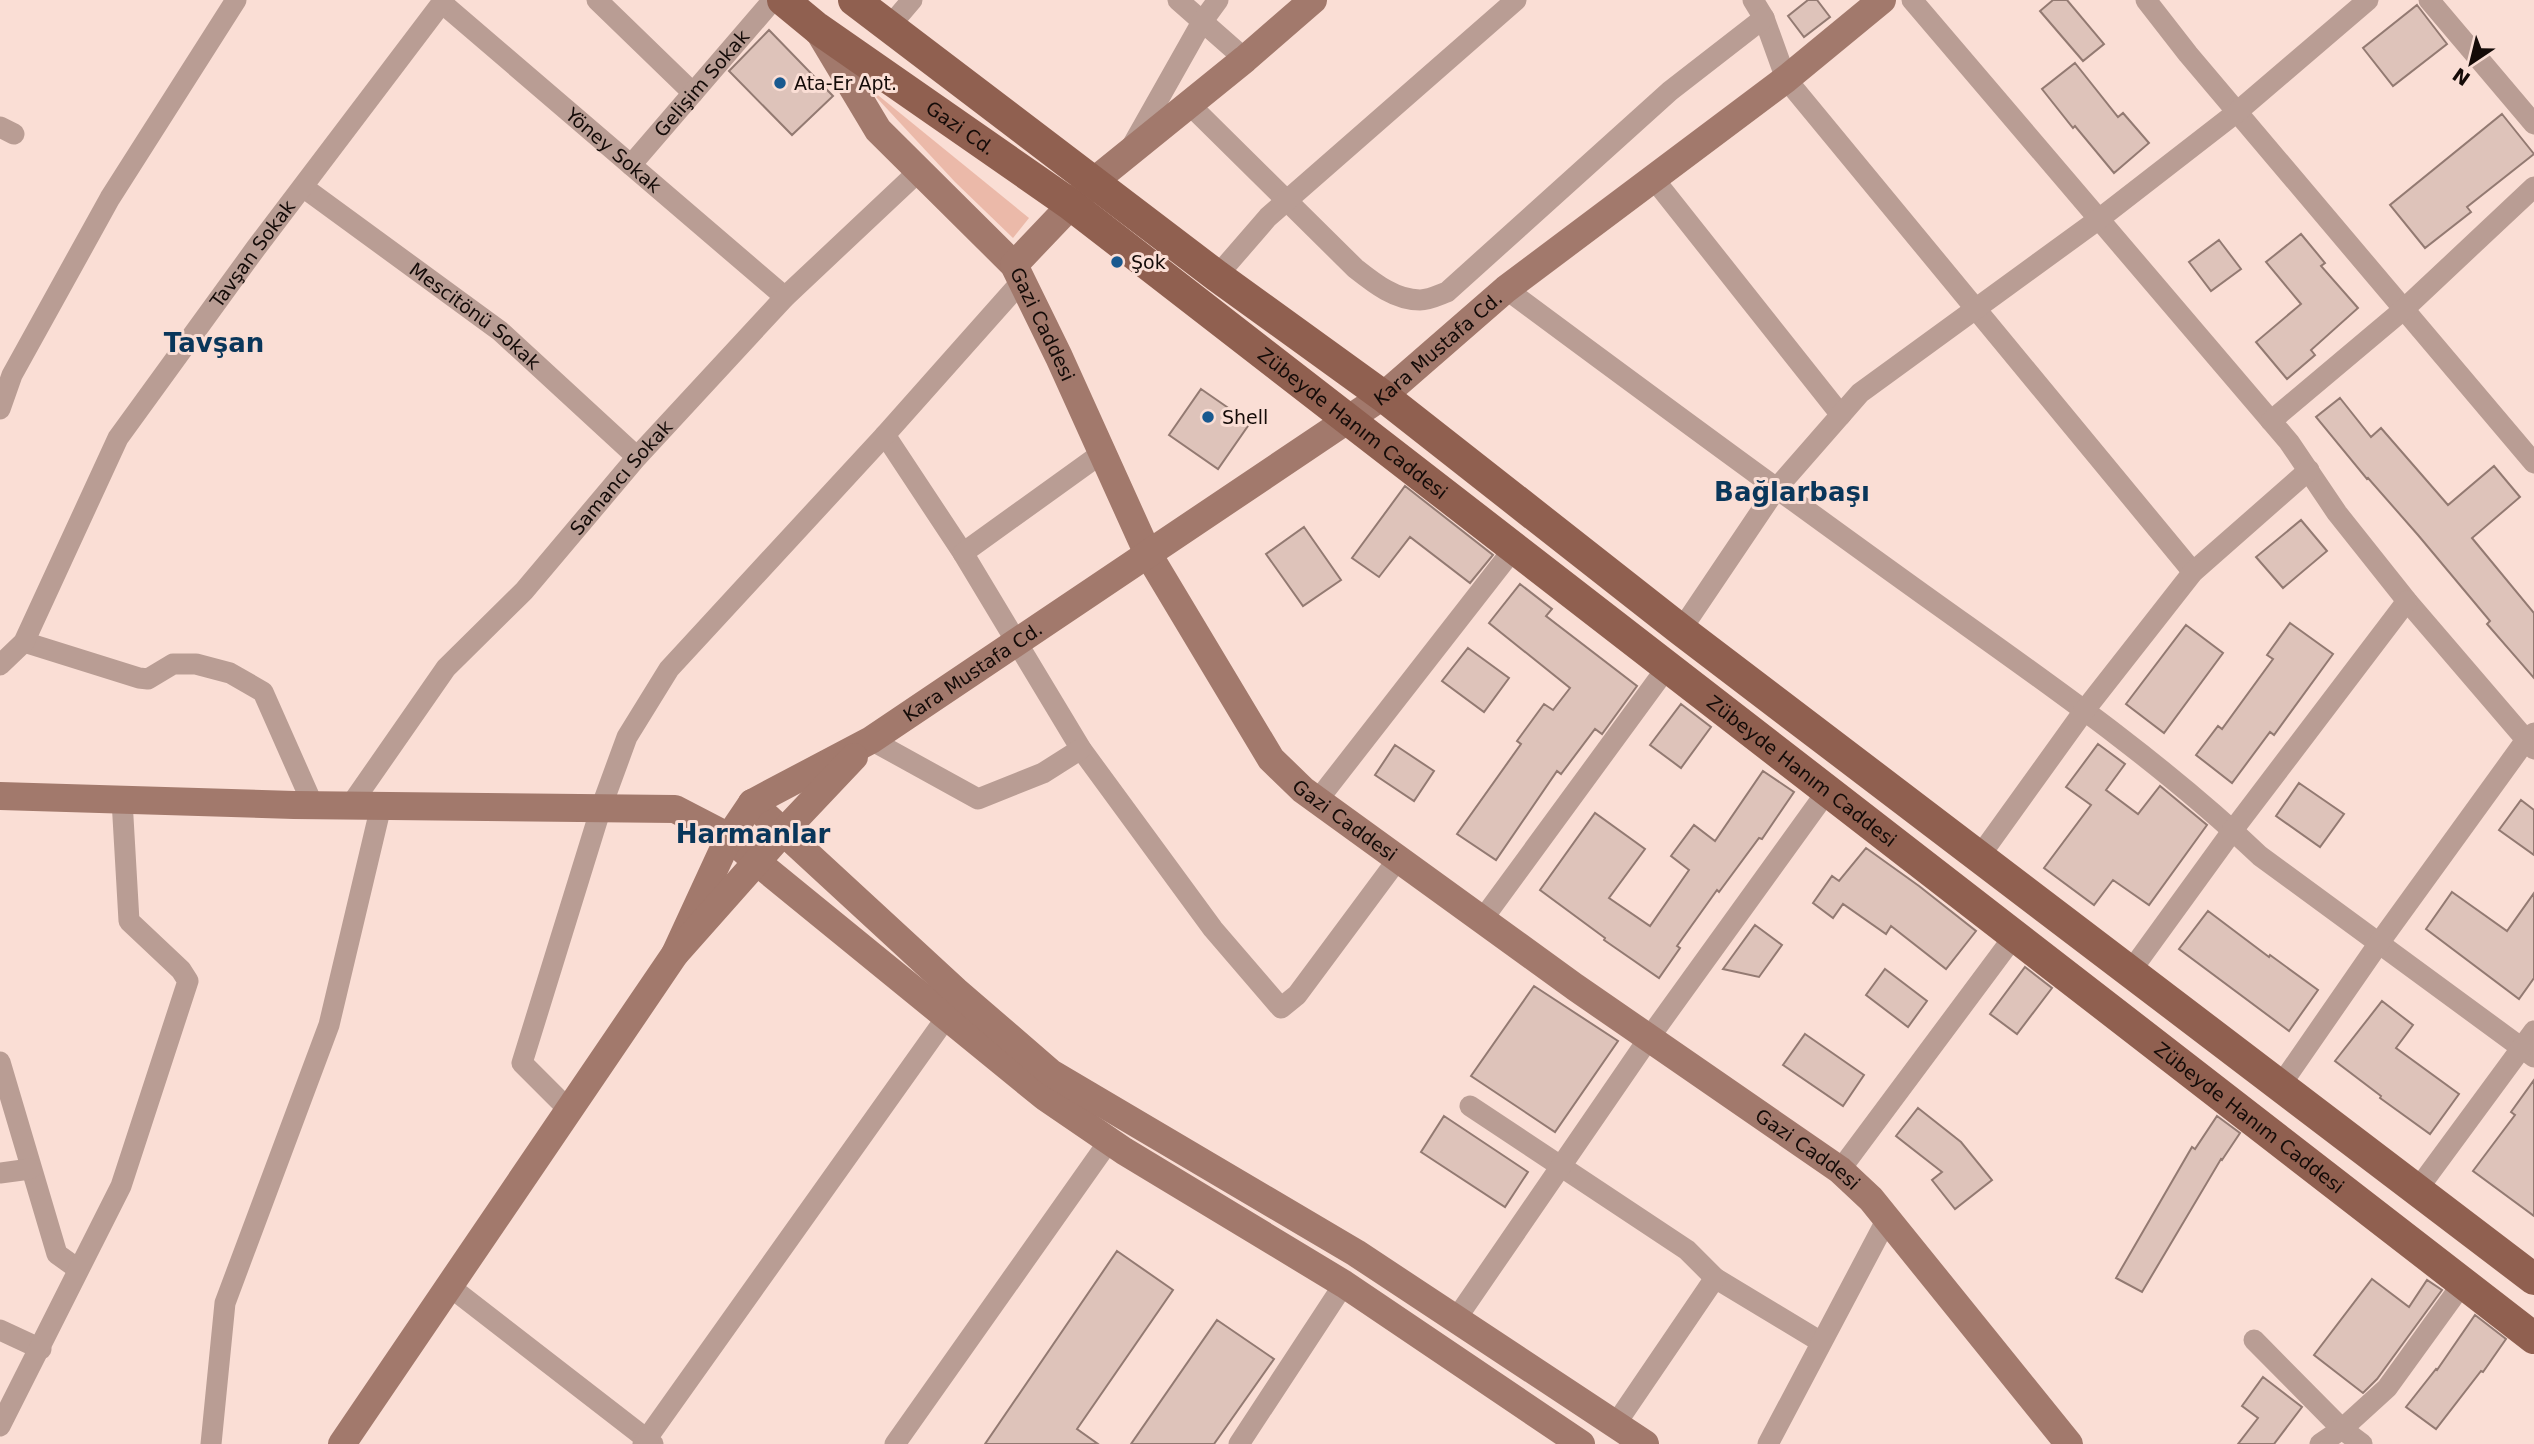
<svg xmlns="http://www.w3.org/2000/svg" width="2534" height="1444" font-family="'DejaVu Sans',sans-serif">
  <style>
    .green { fill: #ebb9a9 }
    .building { fill: #dec3ba; stroke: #937a72; stroke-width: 2 }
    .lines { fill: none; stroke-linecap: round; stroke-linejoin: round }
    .street { stroke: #b99d94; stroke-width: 21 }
    .secondary { stroke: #a2796c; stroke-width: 28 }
    .primary { stroke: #906050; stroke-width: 32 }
    .poi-dot { fill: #19598f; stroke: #faded5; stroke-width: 2.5 }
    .labels { text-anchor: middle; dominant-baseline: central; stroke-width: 6; stroke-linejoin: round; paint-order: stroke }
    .street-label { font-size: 19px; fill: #140b08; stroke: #faded5 }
    .poi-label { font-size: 19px; fill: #140b08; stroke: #faded5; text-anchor: start }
    .district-label { font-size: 26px; font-weight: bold; fill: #09365a; stroke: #faded5 }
  </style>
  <rect width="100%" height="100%" fill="#faded5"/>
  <path class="green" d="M863 83 1029 218 1013 238 955 182Z"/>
  <path class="building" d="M1808 0H1817L1830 17 1804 37 1788 16Z
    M2053 0H2067L2104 44 2083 61 2040 11Z
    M2417 5 2447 44 2393 86 2363 48Z
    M769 30 833 96 792 135 729 71Z
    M2075 63 2118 117 2123 113 2149 143 2114 173 2075 126 2073 128 2042 89Z
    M2502 114 2534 154 2467 207 2471 212 2425 248 2390 205Z
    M2301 234 2325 263 2321 266 2358 308 2311 350 2315 355 2287 379 2256 342 2301 304 2266 262Z
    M2219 240 2241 269 2211 291 2189 262Z
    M1201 389 1250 423 1218 469 1169 435Z
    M2340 398 2371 437 2381 428 2448 505 2494 466 2520 497 2472 538 2534 613V678L2487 624 2490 621 2418 535 2368 478 2367 479 2316 417Z
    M1405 486 1493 555 1470 583 1410 537 1379 577 1352 558Z
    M2301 520 2327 551 2283 588 2256 557Z
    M1304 527 1341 580 1303 606 1266 554Z
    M1520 584 1552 609 1546 616 1637 686 1602 734 1595 729 1561 774 1557 771 1496 860 1457 834 1521 744 1517 741 1544 704 1553 710 1570 688 1489 623Z
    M2290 623 2333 654 2274 735 2270 732 2232 783 2196 755 2218 726 2222 729 2273 659 2267 655Z
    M2186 625 2223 653 2164 733 2126 704Z
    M1468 648 1509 678 1484 712 1442 681Z
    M1681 704 1711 727 1681 768 1650 745Z
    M2098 744 2125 764 2106 790 2138 814 2160 786 2207 825 2149 905 2113 880 2094 905 2044 868 2091 805 2066 787Z
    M1395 745 1434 771 1414 801 1375 775Z
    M1763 771 1794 792 1762 839 1759 838 1719 892 1717 890 1677 946 1680 948 1659 978 1604 940 1605 938 1540 890 1595 813 1645 849 1609 898 1650 926 1689 870 1671 856 1694 825 1715 841Z
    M2299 783 2344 814 2320 847 2276 816Z
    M2521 800 2534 810V855L2499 830Z
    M1866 848 1919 886 1976 931 1946 969 1891 926 1886 934 1843 904 1833 918 1813 903 1832 876 1839 881Z
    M2452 892 2507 931 2534 893V978L2519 999 2426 929Z
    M2208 911 2269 957 2270 955 2318 990 2289 1031 2179 949Z
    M1755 925 1782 945 1759 977 1723 969Z
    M2025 967 2052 988 2017 1034 1990 1014Z
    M1885 969 1927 1001 1908 1027 1866 995Z
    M1534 986 1618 1041 1555 1132 1471 1076Z
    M2382 1001 2413 1025 2396 1048 2459 1094 2430 1134 2380 1098 2381 1096 2335 1061Z
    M1805 1034 1864 1075 1843 1106 1783 1065Z
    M2534 1080V1216L2473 1171 2515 1115 2511 1112Z
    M1918 1108 1961 1142 1992 1180 1955 1209 1932 1180 1942 1172 1896 1136Z
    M1444 1116 1528 1172 1505 1207 1421 1152Z
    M2217 1116 2240 1133 2222 1160 2221 1159 2142 1292 2116 1278 2192 1147 2195 1149Z
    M1117 1251 1173 1290 1077 1429 1098 1444H985Z
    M2372 1279 2409 1307 2427 1280 2442 1290 2377 1379 2363 1393 2314 1355Z
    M2475 1315 2506 1339 2483 1372 2481 1371 2436 1429 2406 1407 2436 1369 2437 1370Z
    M1217 1320 1274 1359 1214 1444H1131Z
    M2263 1377 2302 1407 2274 1444H2238L2258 1418 2242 1406Z"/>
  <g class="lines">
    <g class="street">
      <path d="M597 0 693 93"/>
      <path d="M1178 0 1245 59"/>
      <path d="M1753 0 1764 18 1786 79 2193 572"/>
      <path d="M1912 0 2289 442 2337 513 2407 601 2534 749"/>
      <path d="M2146 0 2188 54 2534 463"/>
      <path d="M2429 0 2534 124"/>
      <path id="s1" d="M442 3 785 297"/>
      <path d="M889 27 912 0"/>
      <path d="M1189 104 1355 268C1374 283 1395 300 1420 300 1429 300 1439 295 1447 292L1670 91 1764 18"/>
      <path d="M0 127 14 134"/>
      <path d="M1132 146 1202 22 1218 0"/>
      <path id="s2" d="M631 165 773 0"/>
      <path d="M1653 178 1841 415"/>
      <path id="s3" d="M303 187 500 331 637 457"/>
      <path d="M1217 276 1268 217 1516 0"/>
      <path d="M1506 289C1642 390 1779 491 1917 590 2034 674 2155 756 2260 856L2534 1057"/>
      <path d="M0 409 12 375 110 198 236 0"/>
      <path d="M2271 421 2403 310 2534 187"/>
      <path d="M885 435 963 553 1081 749 1213 929 1281 1008 1297 995 1398 859"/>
      <path d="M963 553 1102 453"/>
      <path d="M1681 630 1776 489 1860 393 2099 219 2237 112 2368 0"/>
      <path d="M24 642 139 678 148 679 173 664H196L230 673 263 692 313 805"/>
      <path id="s4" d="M0 665 24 642 118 438 256 248 444 0"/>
      <path d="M871 740 978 799 1043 773 1081 749"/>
      <path d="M1317 801 1515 547"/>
      <path id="s5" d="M350 806 446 668 524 591 637 457 785 297 919 171"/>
      <path d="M1979 857 2084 711 2193 572 2309 470"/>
      <path d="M1482 920 1668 666"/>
      <path d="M2130 972 2233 830 2407 601"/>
      <path d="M0 1062 57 1254 78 1269"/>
      <path d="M2280 1086 2379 943 2526 740 2534 733"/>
      <path d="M1470 1106 1687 1250 1715 1278 1821 1342"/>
      <path d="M569 1110 522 1063 601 808 627 737 669 669 885 435 1021 282"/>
      <path d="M1840 1170 2015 935"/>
      <path d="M0 1173 30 1169"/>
      <path d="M2417 1190 2534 1031"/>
      <path d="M449 1286 653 1444"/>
      <path d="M1456 1319 1649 1038 1828 790"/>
      <path d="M0 1330 41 1349"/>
      <path d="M2254 1340 2342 1429 2362 1444"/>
      <path d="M1615 1425 1715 1278"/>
      <path d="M0 1426 121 1186 188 981 181 970 129 921 122 800"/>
      <path d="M211 1444 225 1303 329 1025 381 806"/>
      <path d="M643 1444 946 1018"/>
      <path d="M895 1444 1109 1141"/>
      <path d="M1239 1444 1344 1284"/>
      <path d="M1768 1444 1887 1219"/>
      <path d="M2320 1444 2342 1429 2387 1388 2463 1283"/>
    </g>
    <g class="secondary">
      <path id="s6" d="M818 30 878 130 1014 265 1059 357 1148 554 1271 759 1303 790 1575 987 1840 1170 1871 1199 2069 1444"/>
      <path d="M1014 265 1093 182 1245 59 1313 0"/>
      <path d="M0 796 294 805 675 809 729 837 757 862 1045 1097 1124 1151 1344 1284 1581 1444"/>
      <path d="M752 803 956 991 1051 1073 1356 1253 1645 1444"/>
      <path id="s7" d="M675 954 729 837 752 803 871 740 1383 396 1506 289 1786 79 1882 0"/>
      <path d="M342 1444 675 954 784 831 854 757"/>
    </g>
    <g class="primary">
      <path id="s8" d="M783 0 817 28 1070 204 2534 1338"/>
      <path d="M854 0 1217 276 1383 396 1681 630 2534 1279"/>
    </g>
  </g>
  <g class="poi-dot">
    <circle cx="780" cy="83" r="7"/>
    <circle cx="1117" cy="262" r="7"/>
    <circle cx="1208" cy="417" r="7"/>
  </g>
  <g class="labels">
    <g class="street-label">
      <text stroke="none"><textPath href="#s2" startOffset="108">Gelişim Sokak</textPath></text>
      <text stroke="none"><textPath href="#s8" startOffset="219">Gazi Cd.</textPath></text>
      <text stroke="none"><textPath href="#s1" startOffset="226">Yöney Sokak</textPath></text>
      <text stroke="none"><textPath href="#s4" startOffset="486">Tavşan Sokak</textPath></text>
      <text stroke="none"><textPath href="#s3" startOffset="215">Mescitönü Sokak</textPath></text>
      <text stroke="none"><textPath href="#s6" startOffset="374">Gazi Caddesi</textPath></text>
      <text stroke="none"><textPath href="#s7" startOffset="994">Kara Mustafa Cd.</textPath></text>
      <text stroke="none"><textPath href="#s8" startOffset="710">Zübeyde Hanım Caddesi</textPath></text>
      <text stroke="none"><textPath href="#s5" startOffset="427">Samancı Sokak</textPath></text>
      <text stroke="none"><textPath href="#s7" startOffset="427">Kara Mustafa Cd.</textPath></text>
      <text stroke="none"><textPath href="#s8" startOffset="1278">Zübeyde Hanım Caddesi</textPath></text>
      <text stroke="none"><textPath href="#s6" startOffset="962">Gazi Caddesi</textPath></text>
      <text stroke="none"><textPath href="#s8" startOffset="1844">Zübeyde Hanım Caddesi</textPath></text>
      <text stroke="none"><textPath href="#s6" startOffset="1530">Gazi Caddesi</textPath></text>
    </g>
    <g class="poi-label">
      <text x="794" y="83">Ata-Er Apt.</text>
      <text x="1131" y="262">Şok</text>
      <text x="1222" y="417">Shell</text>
    </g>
    <g class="district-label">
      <text x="214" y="343">Tavşan</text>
      <text x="1792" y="492">Bağlarbaşı</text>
      <text x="753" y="834">Harmanlar</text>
    </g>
  </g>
  <g transform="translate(2471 63) rotate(215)" stroke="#faded5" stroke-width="5" paint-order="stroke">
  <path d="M0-5L12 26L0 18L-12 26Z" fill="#140b08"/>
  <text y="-10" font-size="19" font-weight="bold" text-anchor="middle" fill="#140b08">N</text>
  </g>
</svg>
